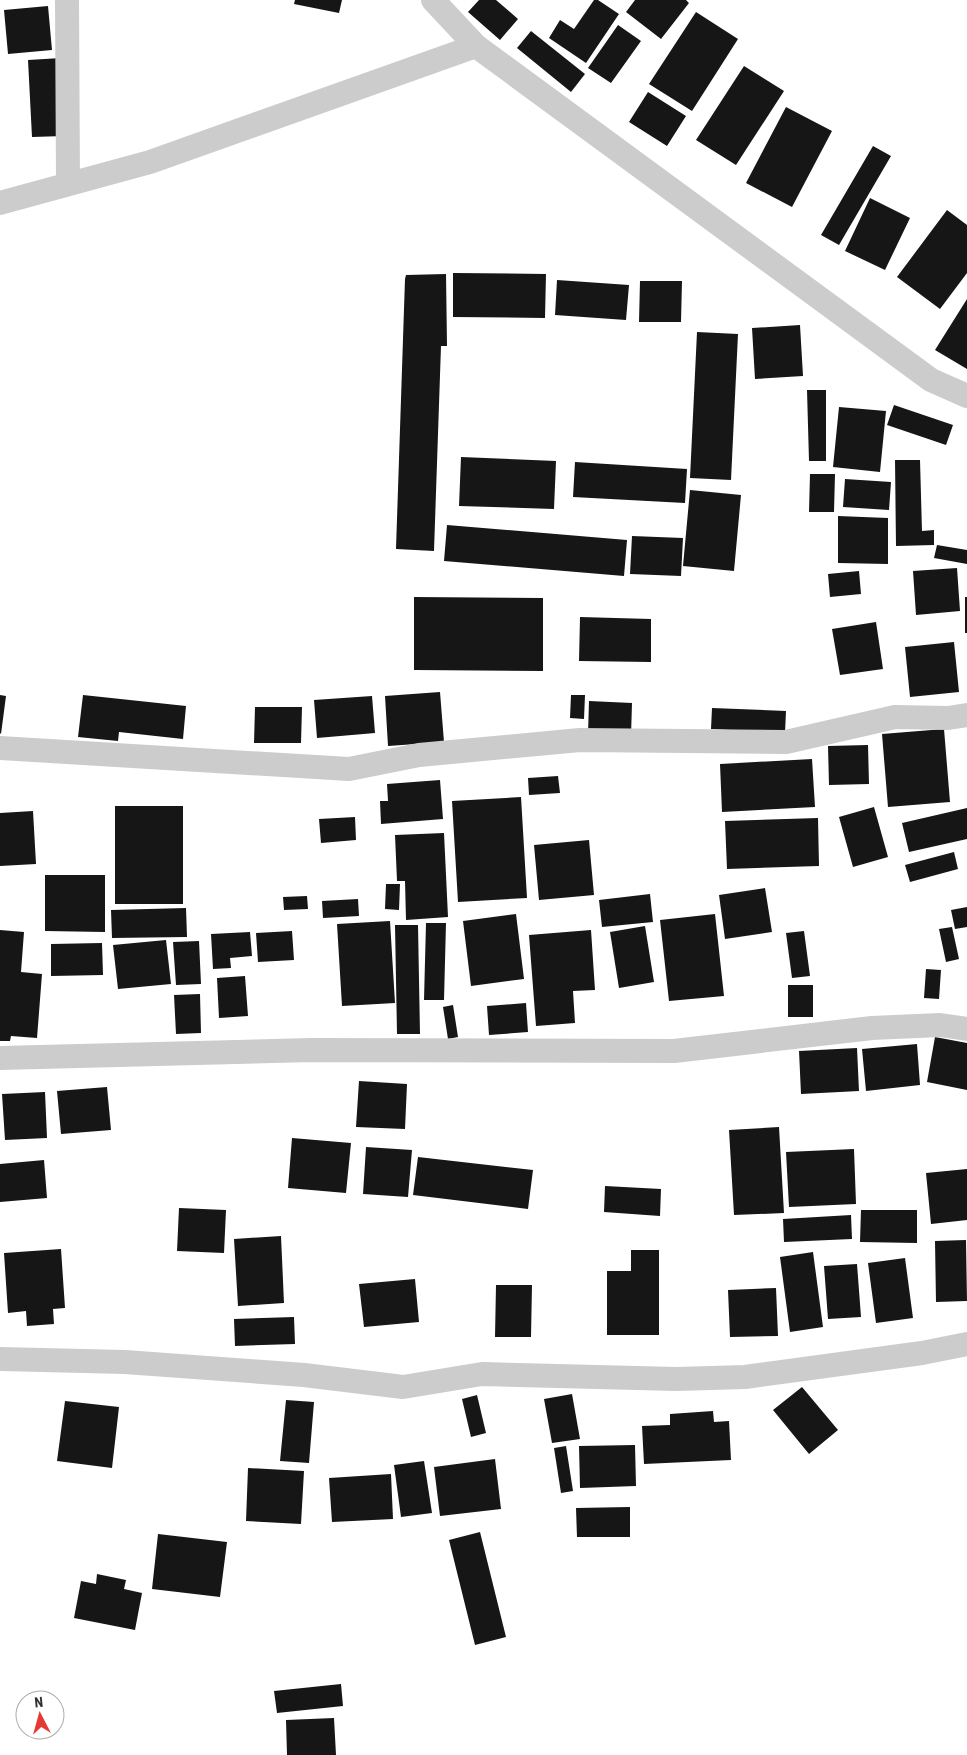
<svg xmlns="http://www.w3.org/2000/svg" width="967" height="1755" font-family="'Roboto Condensed',sans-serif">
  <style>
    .building { fill: #161616 }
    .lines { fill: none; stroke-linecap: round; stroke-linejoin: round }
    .minor { stroke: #ccc; stroke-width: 24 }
  </style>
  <rect width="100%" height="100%" fill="#fff"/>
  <path class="building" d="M295 0H342L339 13 294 4Z
    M479 0H496L518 19 500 40 468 12Z
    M594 0H598L619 14 586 63 549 38 560 20 574 29Z
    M635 0H686L689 3 661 39 626 12Z
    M48 6 52 50 8 54 4 10Z
    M696 12 738 39 692 111 649 84Z
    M618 25 641 41 611 83 588 68Z
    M531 31 585 74 571 92 517 48Z
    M61 58 64 136 32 137 28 60Z
    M744 66 784 91 736 165 696 140Z
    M648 92 686 116 667 146 629 122Z
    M786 107 832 131 792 207 746 183Z
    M873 146 891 156 839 245 821 235Z
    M870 198 910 218 885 270 845 251Z
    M947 210 967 225V273L940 309 897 277Z
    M453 273 546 274 545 318 453 317Z
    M446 274 447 346H441L434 551 396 549 405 279 406 275Z
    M557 280 629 285 626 320 555 315Z
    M640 281H682L681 322H639Z
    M967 299V369L935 350Z
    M800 325 803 376 755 379 752 328Z
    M697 332 738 334 731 480 690 478Z
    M807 390H826V461H809Z
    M894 405 953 425 946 445 887 425Z
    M839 407 886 411 880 472 833 467Z
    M461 457 556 461 554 509 459 506Z
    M895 460H920L922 531 934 530V545L896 546Z
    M575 462 687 469 685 503 573 497Z
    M810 474H835L834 512H809Z
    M845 479 891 482 889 510 843 507Z
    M690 490 741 495 734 571 683 566Z
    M838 516 888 518V564L838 563Z
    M447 525 627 540 624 576 444 561Z
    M632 536 683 538 681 576 630 574Z
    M937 545 967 550V564L934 558Z
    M957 568 960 611 916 615 913 571Z
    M859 571 861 594 830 597 828 574Z
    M414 597 543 598V671L414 670Z
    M965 597H967V633H965Z
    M580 617 651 619V662L579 661Z
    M876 622 883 669 840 675 832 629Z
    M954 642 959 692 910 697 905 647Z
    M440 692 444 742 388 746 385 696Z
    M0 695 6 696 1 734 0 733Z
    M83 695 186 706 183 739 119 732 118 741 78 737Z
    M571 695H585L584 719 570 718Z
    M372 696 375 733 317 738 314 700Z
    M589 701 632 703 631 736 588 734Z
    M255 707H302L301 743H254Z
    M712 708 786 711 785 733 711 729Z
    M944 729 950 802 888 807 882 734Z
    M868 745 869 784 829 785 828 746Z
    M812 759 815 807 722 812 720 764Z
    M558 776 560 793 529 795 528 778Z
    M440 780 443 819 381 824 380 801H388L387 784Z
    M521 797 527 898 458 902 452 801Z
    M115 806H183V904H115Z
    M874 807 888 857 853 867 839 817Z
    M967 808V839L909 852 902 823Z
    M33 811 36 864 0 866V813Z
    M355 817 356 840 321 843 319 819Z
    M818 818 819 866 727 869 725 821Z
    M444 833 448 917 406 920 405 881H397L395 835Z
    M589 840 594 895 539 900 534 845Z
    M954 852 958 869 910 882 905 865Z
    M45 875H105V932L45 931Z
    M386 884H400L399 910 385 909Z
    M765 888 772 932 725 939 719 895Z
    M650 894 653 922 602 927 599 900Z
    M307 896 308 909 284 910 283 897Z
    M358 899 359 916 323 918 322 901Z
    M967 907V927L955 929 951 910Z
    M186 908 187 937 112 938 111 910Z
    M516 914 524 979 471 986 463 921Z
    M715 914 724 996 669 1001 660 920Z
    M390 921 395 1003 342 1006 337 924Z
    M426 923H446L444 1000H424Z
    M395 925H418L420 1034H397Z
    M645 926 654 982 619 988 610 932Z
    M952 927 959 959 946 962 939 929Z
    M0 930 24 932 21 972 42 974 37 1038 11 1036 10 1041H0Z
    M591 930 595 990 573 991 575 1023 536 1026 529 935Z
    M292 931 294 960 258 962 256 933Z
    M804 931 810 976 792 978 786 933Z
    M250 932 252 956 230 958 231 968 213 969 211 934Z
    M166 940 171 984 118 989 113 945Z
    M199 941 201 984 176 985 173 942Z
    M102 943 103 975 51 976V944Z
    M926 969 941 970 939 999 924 998Z
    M245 976 248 1016 219 1018 217 978Z
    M788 985H813V1017H788Z
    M200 994 201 1033 176 1034 174 995Z
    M526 1003 528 1032 489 1035 487 1006Z
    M453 1005 458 1037 448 1039 443 1007Z
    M935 1037 967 1043V1090L927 1082Z
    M917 1044 920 1085 866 1091 862 1049Z
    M857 1048 859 1091 801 1094 799 1051Z
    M359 1081 407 1084 405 1129 356 1127Z
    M107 1087 111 1130 61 1134 57 1091Z
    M45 1092 47 1138 5 1140 2 1094Z
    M779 1127 784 1213 734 1215 729 1130Z
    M292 1138 351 1143 346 1193 288 1188Z
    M366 1147 412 1150 408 1197 363 1194Z
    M854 1149 856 1204 789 1207 786 1152Z
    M418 1157 533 1170 528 1209 413 1195Z
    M44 1160 47 1198 0 1202V1164Z
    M967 1169V1220L931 1224 926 1173Z
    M605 1186 661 1189 660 1216 604 1212Z
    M179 1208 226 1210 224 1253 177 1251Z
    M861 1210H917V1243L860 1242Z
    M851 1215 852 1239 784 1242 783 1219Z
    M281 1236 284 1303 238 1306 234 1239Z
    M966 1240 967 1301 936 1302 935 1241Z
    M61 1249 65 1308 53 1309 54 1324 27 1326 26 1311 8 1313 4 1253Z
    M631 1250H659V1335H607V1271H631Z
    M813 1252 823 1327 790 1332 780 1257Z
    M905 1258 913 1318 876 1323 868 1263Z
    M857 1264 861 1317 828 1319 824 1266Z
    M415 1279 419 1322 364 1327 359 1284Z
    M496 1285H532L531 1337H495Z
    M776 1288 778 1336 730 1337 728 1290Z
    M294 1317 295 1344 235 1346 234 1319Z
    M802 1387 838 1430 809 1454 773 1410Z
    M572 1394 580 1439 552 1443 544 1399Z
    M477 1395 486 1433 471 1437 462 1399Z
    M286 1400 314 1402 309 1463 280 1461Z
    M65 1401 119 1407 112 1468 57 1461Z
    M713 1411 714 1422 729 1421 731 1460 644 1464 642 1426 670 1425V1414Z
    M635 1445 636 1486 580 1488 579 1446Z
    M566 1446 573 1491 561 1493 554 1448Z
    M495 1459 501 1509 440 1516 434 1467Z
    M424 1461 432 1513 401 1517 394 1465Z
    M248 1468 304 1471 301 1524 246 1521Z
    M391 1474 393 1519 332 1522 329 1478Z
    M630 1507V1537H577L576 1508Z
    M480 1532 506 1637 475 1645 449 1540Z
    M158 1534 227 1542 220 1597 152 1589Z
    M97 1574 126 1580 124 1589 142 1593 135 1630 74 1618 81 1581 96 1584Z
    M341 1684 343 1706 277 1713 274 1691Z
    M334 1718 336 1755H287L286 1720Z"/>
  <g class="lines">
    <path class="minor" d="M67 0 68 184
      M433 0 476 46 931 380 967 396
      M0 203 150 162 476 46
      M0 748 349 769 419 755 580 740 786 742 895 717 948 718 967 715
      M0 1058 311 1050 674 1051 872 1028 940 1025 967 1029
      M0 1359 125 1362 304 1375 403 1387 482 1374 676 1379 745 1377 922 1353 967 1344"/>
  </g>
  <g transform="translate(40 1715) rotate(354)"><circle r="24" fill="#ffffff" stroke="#acacac"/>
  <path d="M0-4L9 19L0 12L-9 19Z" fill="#e53a33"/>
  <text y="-8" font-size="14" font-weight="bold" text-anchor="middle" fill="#2f2f2f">N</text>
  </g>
</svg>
